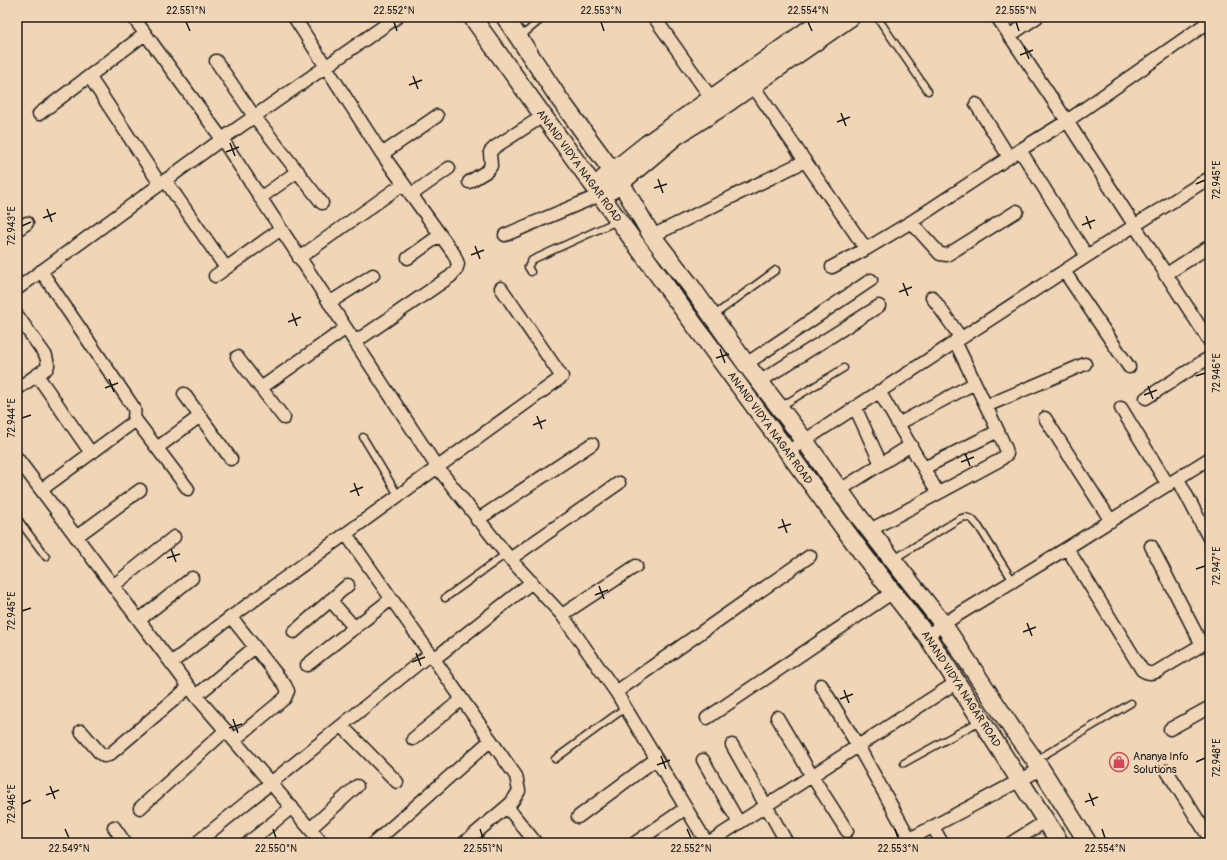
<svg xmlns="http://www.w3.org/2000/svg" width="1227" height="860" font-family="Pangolin,sans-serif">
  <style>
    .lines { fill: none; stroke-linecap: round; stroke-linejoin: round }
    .lane-casing { stroke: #1c1c1c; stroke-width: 9 }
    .street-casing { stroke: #1c1c1c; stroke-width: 15 }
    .secondary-casing { stroke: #1c1c1c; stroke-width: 20 }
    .lane { stroke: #f0d6b7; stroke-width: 6 }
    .street { stroke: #f0d6b7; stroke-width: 12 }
    .secondary { stroke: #f0d6b7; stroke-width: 17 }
    .ticks { fill: none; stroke: #1c1c1c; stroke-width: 1.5 }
    .labels { text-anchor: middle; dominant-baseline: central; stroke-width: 4; stroke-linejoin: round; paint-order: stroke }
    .street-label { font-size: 11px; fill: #1c1c1c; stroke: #f0d6b7 }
    .poi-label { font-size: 11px; fill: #1c1c1c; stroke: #f0d6b7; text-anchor: start }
    .neatline { fill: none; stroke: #1c1c1c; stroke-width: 1.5 }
    .ticks-label { font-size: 10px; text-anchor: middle; fill: #1c1c1c }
  </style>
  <rect width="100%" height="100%" fill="#f0d6b7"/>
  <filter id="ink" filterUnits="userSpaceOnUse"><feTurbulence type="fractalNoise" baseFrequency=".025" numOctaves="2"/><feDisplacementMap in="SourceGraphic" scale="8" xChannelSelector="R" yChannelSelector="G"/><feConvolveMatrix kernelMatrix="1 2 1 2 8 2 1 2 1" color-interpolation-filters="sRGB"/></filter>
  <g filter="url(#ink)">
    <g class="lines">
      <defs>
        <path id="lane" d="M877 17 928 91
          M520 37 544 17
          M531 272 528 267 532 260 617 221
          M713 316 776 270
          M780 407 844 368
          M363 437 398 495
          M17 518 46 557
          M894 559 959 519 965 517 972 519 979 527 1013 581
          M445 598 506 554
          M555 759 625 708
          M1036 760 1131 703
          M904 763 980 721"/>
        <path id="street" d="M133 17 222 139 437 467 510 559 562 615 616 692 707 843
          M294 17 382 154 454 254 458 264 456 270 451 276 355 342
          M654 17 716 105
          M997 17 1067 121 1210 342
          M1009 36 1037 17
          M216 61 254 116 322 203
          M89 76 160 184
          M753 86 866 249
          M976 104 1009 157
          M39 114 145 34
          M1020 150 1087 256
          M382 154 437 116
          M165 180 226 268
          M469 182 487 171 491 166 490 152 495 147 543 116
          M411 195 449 168
          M260 198 298 171
          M911 222 940 254 947 255 1017 211
          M17 230 27 223
          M505 235 600 195
          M652 236 805 161
          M299 258 403 184
          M408 258 440 235
          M832 267 866 249 911 222 1020 150 1067 121 1210 21
          M1064 271 1129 367
          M1165 275 1210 246
          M215 276 281 229
          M17 289 222 139 397 17
          M932 297 961 338
          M329 303 373 275
          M17 315 46 356 48 365 47 368 17 389
          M237 357 284 418
          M746 364 871 280
          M37 375 91 453
          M759 382 879 306
          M261 388 346 328
          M879 391 938 493
          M184 394 231 459
          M1146 398 1210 357
          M986 406 1085 364
          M855 407 881 464
          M1121 408 1168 485
          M1045 418 1111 521
          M135 419 188 489
          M898 424 975 383
          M157 448 200 416
          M787 452 1087 256 1206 180
          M17 458 196 696 322 843
          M924 468 998 431
          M1178 479 1210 540
          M41 490 132 423C135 418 135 414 134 408L41 271
          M840 490 911 445
          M477 520 592 444
          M870 530 1000 460 1007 454 1006 449 998 431 955 341
          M346 534 516 776 519 791 511 803 464 843
          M76 537 140 490
          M1151 546 1202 645
          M1067 548 1142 670C1148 674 1152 674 1158 671L1210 640
          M510 559 619 483
          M113 586 174 537
          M330 600 355 628
          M562 615 636 566
          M231 617 285 685 288 691 285 698 234 740
          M139 620 192 578
          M294 632 348 585
          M927 636 943 624 1067 548 1210 458
          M434 659 532 582
          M171 663 231 617 562 377 501 288
          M307 665 391 599
          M821 685 858 746 910 839
          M616 692 810 556
          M196 696 255 647
          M777 717 812 776 847 831
          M707 718 893 592
          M342 726 397 782
          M1170 729 1210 707
          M81 731 100 753 104 756 109 755 189 687
          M413 739 462 699
          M732 745 787 843
          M703 760 739 823
          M1167 771 1210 839
          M507 807 536 843
          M140 808 226 730
          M578 817 656 759
          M114 827 125 843
          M933 827 942 843
          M310 829 357 786
          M199 841 430 654
          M904 842 1041 769
          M248 843 292 807
          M374 843 491 740
          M635 843 686 808
          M708 843 957 682
          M1011 843 1046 821"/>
        <path id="secondary" d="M472 17 674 297 865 557 927 636 1060 843
          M505 17 558 97 621 183 652 236 690 285 746 364 805 441 853 509 943 624 1013 730 1041 769 1088 843
          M603 179 647 144 826 17
          M612 190 676 136 719 109 851 17"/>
      </defs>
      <use href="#lane" class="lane-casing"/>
      <use href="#street" class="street-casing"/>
      <use href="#secondary" class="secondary-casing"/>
      <use href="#lane" class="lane"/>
      <use href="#street" class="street"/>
      <use href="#secondary" class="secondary"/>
    </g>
  </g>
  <path class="ticks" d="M186 22 190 31M394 22 397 31M601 22 604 31M808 22 812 31M1016 22 1019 31M1024 46 1029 59M1020 55 1033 50M413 76 418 89M409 85 422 80M841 113 846 126M837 122 850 117M230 143 235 156M226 152 239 147M658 179 663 193M1196 184 1205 180M654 188 667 184M47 209 52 222M1086 216 1091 229M43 218 56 213M1082 225 1095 220M22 226 31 222M475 246 480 259M471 255 484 250M903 283 908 296M899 292 912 287M292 313 297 326M288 322 301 317M720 349 725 363M716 358 729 354M1196 376 1205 373M109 379 114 392M1148 386 1153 399M105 388 118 383M1144 395 1157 390M537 416 542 429M22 418 31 415M533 425 546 420M965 453 970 466M961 462 974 457M354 483 359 496M350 492 363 487M782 519 787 533M778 528 791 524M171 549 176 562M167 558 180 554M1196 569 1205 566M599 586 604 599M595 595 608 590M22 611 31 608M1027 623 1032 636M1023 632 1036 627M416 653 421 666M412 662 425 657M844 690 849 703M840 699 853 694M233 719 238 733M229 728 242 724M661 756 666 769M1196 762 1205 758M657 765 670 760M50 786 55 799M1089 793 1094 806M46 795 59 790M1085 802 1098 797M22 804 31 800M65 829 69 838M273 829 276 838M480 829 483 838M687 829 691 838M895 829 898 838M1102 829 1105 838"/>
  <defs>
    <symbol id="shop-ring" viewBox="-11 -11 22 22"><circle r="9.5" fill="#f0d6b7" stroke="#d1495b" stroke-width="1.5"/><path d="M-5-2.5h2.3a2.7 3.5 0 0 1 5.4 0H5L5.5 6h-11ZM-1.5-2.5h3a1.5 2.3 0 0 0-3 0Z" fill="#d1495b"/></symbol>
  </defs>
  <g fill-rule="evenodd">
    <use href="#shop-ring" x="1108" y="751" width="22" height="22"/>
  </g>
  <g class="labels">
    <g class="street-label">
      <text transform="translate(579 166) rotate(54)">ANAND VIDYA NAGAR ROAD</text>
      <text transform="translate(770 428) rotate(54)">ANAND VIDYA NAGAR ROAD</text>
      <text transform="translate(961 689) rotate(57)">ANAND VIDYA NAGAR ROAD</text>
    </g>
    <g class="poi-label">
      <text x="1133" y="756">Ananya Info<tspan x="1133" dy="13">Solutions</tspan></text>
    </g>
  </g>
  <rect width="1227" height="860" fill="none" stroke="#f0d6b7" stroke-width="44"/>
  <rect x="22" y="22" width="1183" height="816" class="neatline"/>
  <g class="ticks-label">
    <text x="186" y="14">22.551°N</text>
    <text x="394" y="14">22.552°N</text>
    <text x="601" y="14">22.553°N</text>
    <text x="808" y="14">22.554°N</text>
    <text x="1016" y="14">22.555°N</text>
    <text transform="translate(1216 180) rotate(-90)" y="4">72.945°E</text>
    <text transform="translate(11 226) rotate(-90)" y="4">72.943°E</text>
    <text transform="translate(1216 373) rotate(-90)" y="4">72.946°E</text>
    <text transform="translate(11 418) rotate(-90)" y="4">72.944°E</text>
    <text transform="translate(1216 566) rotate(-90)" y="4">72.947°E</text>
    <text transform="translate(11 611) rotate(-90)" y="4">72.945°E</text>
    <text transform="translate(1216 758) rotate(-90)" y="4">72.948°E</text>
    <text transform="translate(11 804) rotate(-90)" y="4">72.946°E</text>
    <text x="69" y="852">22.549°N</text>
    <text x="276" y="852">22.550°N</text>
    <text x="483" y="852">22.551°N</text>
    <text x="691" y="852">22.552°N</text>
    <text x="898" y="852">22.553°N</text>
    <text x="1105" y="852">22.554°N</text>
  </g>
</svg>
